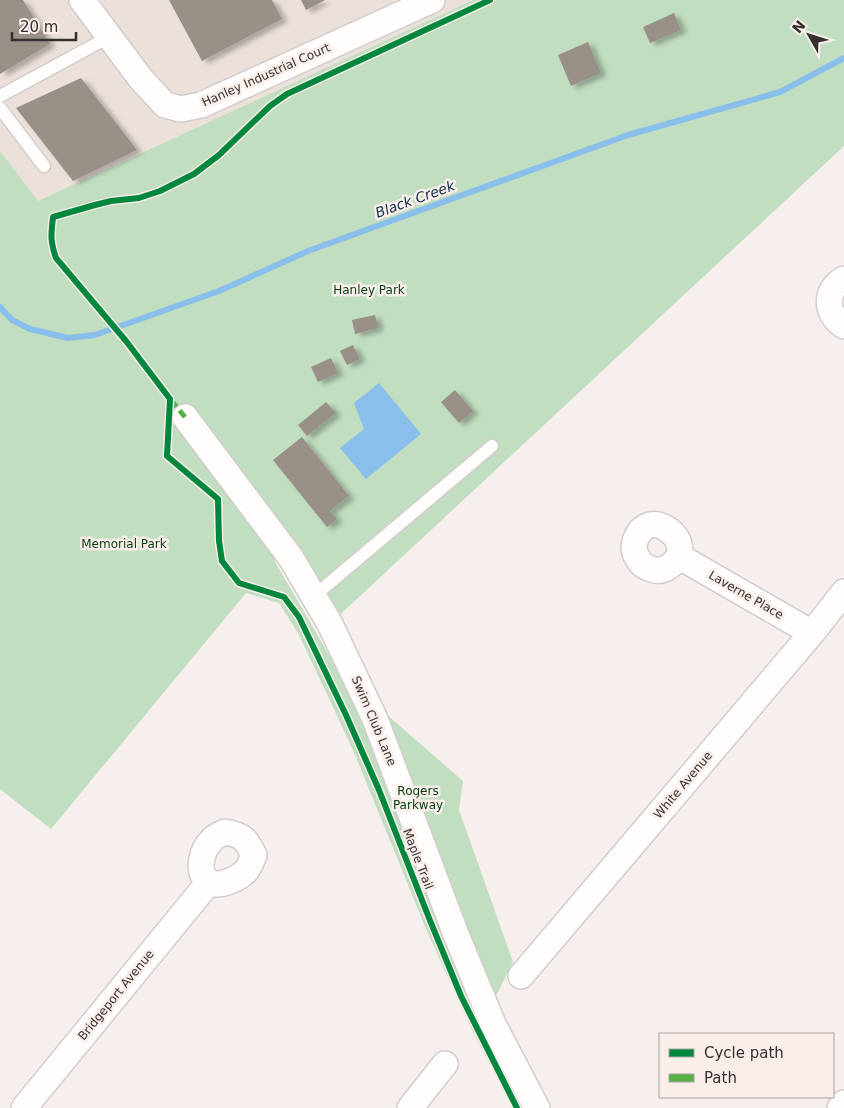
<svg xmlns="http://www.w3.org/2000/svg" width="844" height="1108" font-family="'DejaVu Sans',sans-serif">
  <style>
    .built { fill: #ece0db }
    .green { fill: #c1dec0 }
    .water { fill: #89bfea }
    .lines { fill: none; stroke-linecap: round; stroke-linejoin: round }
    .stream { stroke: #89bfea; stroke-width: 6 }
    .building { fill: #999087; filter: url(#shadow) }
    .service-casing { stroke: #d2cdcc; stroke-width: 15 }
    .minor-casing { stroke: #d2cdcc; stroke-width: 28 }
    .service { stroke: #fefdfc; stroke-width: 12 }
    .minor { stroke: #fefdfc; stroke-width: 25 }
    .quiet { stroke: #56b246; stroke-width: 5; stroke-dasharray: 10 5; stroke-linecap: butt }
    .cycleway-casing { stroke: #f9eeea; stroke-width: 9 }
    .cycleway { stroke: #00873e; stroke-width: 6 }
    .labels { text-anchor: middle; dominant-baseline: central; stroke-width: 5; stroke-linejoin: round; paint-order: stroke }
    .street-label { font-size: 12px; fill: #353130; stroke: #f9eeea }
    .park-label { font-size: 12px; fill: #033d13; stroke: #f9eeea }
    .water-label { font-size: 14px; font-style: italic; fill: #0d3049; stroke: #f9eeea }
  </style>
  <defs>
    <filter id="shadow"><feDropShadow dx="5.5" dy="3" stdDeviation="2.5" flood-color="#0004"/></filter>
  </defs>
  <rect width="100%" height="100%" fill="#f6efee"/>
  <path class="built" d="M0 0H473L38 202 0 151Z"/>
  <path class="green" d="M473 0H844V146L330 624 283 548 274 560 340 674 463 781 459 810 513 962 491 1006 545 1108H513L472 1030 426 929 356 757 326 692 298 633 279 603 246 593 51 829 0 789V151L38 201Z"/>
  <path class="water" d="M379 383 421 434 366 479 340 448 364 429 354 403Z"/>
  <g class="lines">
    <path class="stream" d="M0 307 12 320 30 329 68 338 95 335 219 291 308 251 628 135 780 92 844 58"/>
  </g>
  <path class="building" d="M0 0H23L50 44 0 74Z
    M169 0H272L282 19 202 61Z
    M301 0H325L306 10Z
    M674 13 681 30 650 43 643 27Z
    M588 42 601 73 571 86 558 55Z
    M81 78 137 150 73 181 16 108Z
    M375 315 378 328 355 334 352 320Z
    M353 345 360 359 347 365 340 351Z
    M331 358 338 373 318 382 311 367Z
    M455 390 473 411 459 423 441 402Z
    M326 402 336 413 307 436 298 425Z
    M302 437 349 496 330 511 337 519 327 527 273 460Z"/>
  <g class="lines">
    <defs>
      <path id="service" d="M0 96 109 37
        M0 108 44 166
        M314 596 492 446"/>
      <path id="minor" d="M82 0 141 79 165 105 181 109 201 105 432 0
        M844 279C824 290 825 314 844 326
        M185 417 291 558 330 624 375 719 455 932 493 1024 537 1108
        M680 557C680 552 680 546 678 541 674 532 660 522 650 525 637 529 630 546 637 557 641 564 643 566 651 569 664 574 671 565 680 557L812 633
        M225 832C243 835 246 839 254 855 252 860 249 868 245 872 237 879 219 888 209 882 195 873 202 849 212 840 215 836 221 834 225 832Z
        M521 976 812 633 844 592
        M24 1108 209 882
        M410 1108 445 1064
        M840 1108 844 1103"/>
    </defs>
    <use href="#service" class="service-casing"/>
    <use href="#minor" class="minor-casing"/>
    <use href="#service" class="service"/>
    <use href="#minor" class="minor"/>
    <path class="quiet" d="M170 399 185 417"/>
    <defs>
      <path id="cycleway" d="M490 0 287 94 270 106 219 155 194 174 160 191 139 198 111 201 95 205 53 217C51 234 50 241 56 258L126 341 170 399 167 456 218 499 219 541 222 561 239 583 284 597 299 617 346 715 379 790 429 918 461 996 517 1108"/>
    </defs>
    <use href="#cycleway" class="cycleway-casing"/>
    <use href="#cycleway" class="cycleway"/>
  </g>
  <g class="labels">
    <g class="street-label">
      <text transform="translate(266 75) rotate(-24)">Hanley Industrial Court</text>
      <text transform="translate(746 595) rotate(30)">Laverne Place</text>
      <text transform="translate(374 721) rotate(67)">Swim Club Lane</text>
      <text transform="translate(683 785) rotate(-50)">White Avenue</text>
      <text transform="translate(418 859) rotate(69)">Maple Trail</text>
      <text transform="translate(116 995) rotate(-51)">Bridgeport Avenue</text>
    </g>
    <g class="park-label">
      <text x="369" y="290">Hanley Park</text>
      <text x="124" y="544">Memorial Park</text>
      <text x="418" y="791">Rogers<tspan x="418" dy="14">Parkway</tspan></text>
    </g>
    <g class="water-label">
      <text transform="translate(415 199) rotate(-20)">Black Creek</text>
    </g>
  </g>
  <rect x="659" y="1033" width="175" height="65" fill="#f9eeea" stroke="#aba2a0"/>
  <rect x="669" y="1049" width="25" height="8" fill="#00873e" stroke="#aba2a0"/>
  <text x="704" y="1058" font-size="15" fill="#353130">Cycle path</text>
  <rect x="669" y="1074" width="25" height="8" fill="#56b246" stroke="#aba2a0"/>
  <text x="704" y="1083" font-size="15" fill="#353130">Path</text>
  <g transform="translate(809 35) rotate(309)" stroke="#f9eeea" stroke-width="4" paint-order="stroke">
  <path d="M0-4L9 19L0 12L-9 19Z" fill="#353130"/>
  <text y="-8" font-size="14" font-weight="bold" text-anchor="middle" fill="#353130">N</text>
  </g>
  <path d="M12 32v8h64v-8" fill="none" stroke="#353130" stroke-width="2.5"/>
  <text x="20" y="32" font-size="15" fill="#353130" stroke="#f9eeea" stroke-width="4" paint-order="stroke">20 m</text>
</svg>
